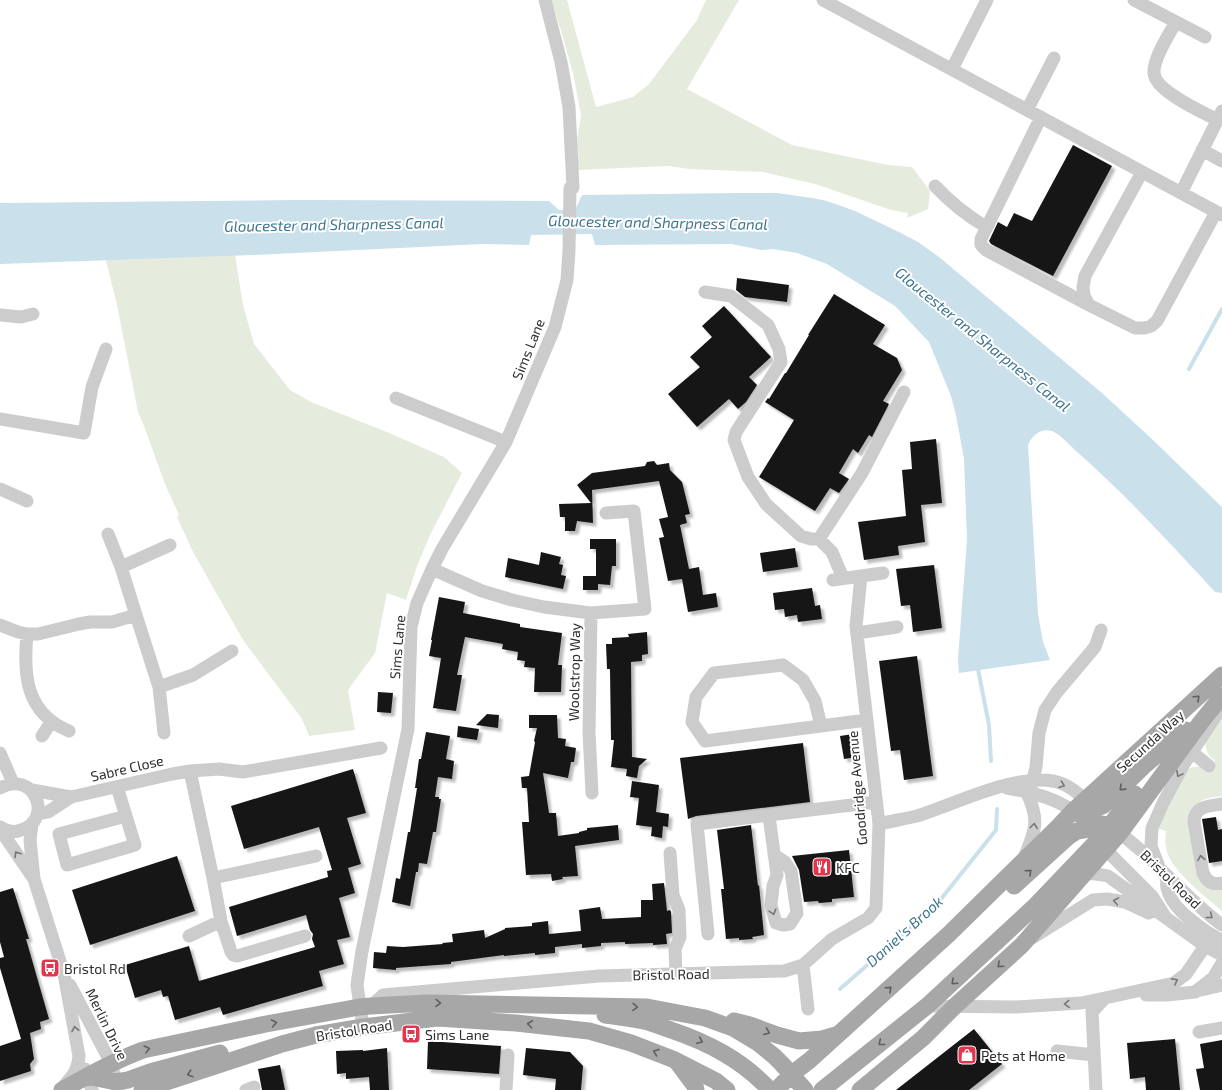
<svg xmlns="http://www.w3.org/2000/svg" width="1222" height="1090" font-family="'Exo 2',sans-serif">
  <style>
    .green { fill: #e6ecdd }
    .water { fill: #cae0eb }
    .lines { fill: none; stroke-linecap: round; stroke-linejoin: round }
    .stream { stroke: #cae0eb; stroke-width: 4 }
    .building { fill: #161616; filter: url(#shadow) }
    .minor { stroke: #ccc; stroke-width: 13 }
    .major { stroke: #a7a7a7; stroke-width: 17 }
    .oneway { stroke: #5f5f5f }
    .oneway2 { stroke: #767676 }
    .labels { text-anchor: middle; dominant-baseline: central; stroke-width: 4; stroke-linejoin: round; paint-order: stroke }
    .street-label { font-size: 14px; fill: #2f2f2f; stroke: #fff }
    .poi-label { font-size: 14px; fill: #2f2f2f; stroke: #fff; text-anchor: start }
    .water-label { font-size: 15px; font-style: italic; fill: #3f758f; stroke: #fff }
  </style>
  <defs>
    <filter id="shadow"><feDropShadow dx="3.5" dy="3.5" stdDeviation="1" flood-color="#0004"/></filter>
  </defs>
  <rect width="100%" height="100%" fill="#fff"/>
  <path class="green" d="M551 0H567L596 107 633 97 649 84 697 20 706 0H739L687 89 792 145 888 165 912 167 930 191 928 209 907 218 908 213 891 210 815 184 763 172 689 169 668 166 578 170 577 140 581 115 573 73 560 27Z
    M234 249 243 305 254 344 290 390 311 402 382 430 444 457 462 473 431 533 417 566 406 600 387 593 375 653 348 690 355 730 309 736 302 719 243 640 193 552 177 517 179 515 165 484 144 426 138 412 117 305 104 253Z
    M1222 715V796C1209 798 1200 798 1192 810L1200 876 1222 886V911C1206 897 1173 872 1167 852 1165 845 1165 838 1166 831L1159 829 1164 813 1188 769C1196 765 1200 766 1208 770L1215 761C1195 744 1211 732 1222 715Z"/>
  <path class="water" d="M738 193H777L812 198 827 201 855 211 899 232 918 242 939 257 1102 393 1153 440 1222 507V593L1215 592C1170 543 1125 494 1075 450 1070 445 1058 433 1052 431 1040 428 1032 436 1028 445L1038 614 1043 642 1050 660 959 673 958 659 967 540 964 459 956 415 951 396 929 342 895 306 827 264 797 253 773 249 762 250 731 244 595 245 592 234 531 235 529 245 482 244 252 255 0 264V203L299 200 549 201 559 210H575L582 195Z"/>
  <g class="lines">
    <path class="stream" d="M1189 369 1222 309
      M977 664 989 725 991 761
      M840 989 937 904 996 830 997 809"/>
  </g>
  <path class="building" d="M1073 145 1112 166 1053 276 991 244 989 241 998 222 1007 227 1014 213 1032 221Z
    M737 278 789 285 787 302 745 297 736 290Z
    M834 294 885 325 873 344 897 358 902 370 883 401 889 404 872 437 869 435 858 453 853 449 839 473 849 479 839 493 830 488 815 511 759 477 794 420 765 402 768 398 769 399 785 373H786L809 335H808Z
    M724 306 771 357 749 377 757 385 746 402 738 409 729 399 697 427 668 394 700 367 690 357 712 337 702 326Z
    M936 439 942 503 921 505 925 542 898 546 899 555 864 560 858 522 906 516 902 470 912 469 910 442Z
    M654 461 657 465 669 463 670 470 682 482 690 514 685 515 687 523 680 525 689 569 699 567 703 595 716 593 718 607 688 612 682 579 668 581 659 538 664 537 659 519 668 517 659 481 592 490 593 523 577 521 575 531H565V517H560L559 504 591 503 577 485 592 473 645 466 647 462Z
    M590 539H616V566H612L610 585 598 584V590H583V576H596V549H590Z
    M795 548 798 567 763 572 760 553Z
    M541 552 561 557 559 564 563 565 561 575 566 576 563 589 505 577 508 558 539 565Z
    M934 565 942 628 913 632 910 605 901 606 896 569Z
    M812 588 815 606 820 605 822 619 798 622 797 615 785 617 784 609 775 610 773 593Z
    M439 597 465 602 463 613 520 624V627L562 633 558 665H562L561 692H534L535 668 524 667 525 661 517 660 518 652 502 649 503 644 465 637 457 675H462L456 711 433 708 441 658 429 656 432 640H431Z
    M647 632 648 654 642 655V661L631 662 632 757 647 759 639 766 637 778 626 776 627 769 611 767 614 740H611L610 669H607L606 644H612V638L629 637 628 634Z
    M917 656 933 776 904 780 900 750 891 751 879 661Z
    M378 692 393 693 391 713 377 712Z
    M487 714 499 715 498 728 476 725Z
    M529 715H557L558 738 566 739 565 746 576 748 574 762H571L568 778 543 773 549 813H556L558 836 579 833V832L587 830V828L618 825 619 840 575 846 578 876 562 877 563 879 552 881 551 874 526 875 522 822H529L527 788H522L521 777 529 776 535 742 534 741 537 728H529Z
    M458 726 479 729 477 740 457 737Z
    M426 732 450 736 446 759 454 761 452 779 438 777 435 797H439V799H441L436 832H433L427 864 419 863 418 872H416L410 906 392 902 396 878 400 879 408 832H410L417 788H415L419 759H421Z
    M853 734 857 757 844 759 840 736Z
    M803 743 810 802 696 816 688 819 680 758Z
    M353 769 366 813 347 818 361 864 348 868 355 893 339 898 350 937 337 940 344 964 319 971 323 986 223 1015 220 1007 175 1020 168 996 163 997 161 990 135 998 125 965 189 946 199 981 315 947 312 939 313 934 310 930 306 915 237 936 229 907 328 877 327 871 332 870 319 827 244 849 231 806Z
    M632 781 659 785 656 812 669 814 668 827 663 826 662 838 651 836 652 827 636 825 639 798 630 797Z
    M1216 817 1218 830 1222 829V861L1209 863 1202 819Z
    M751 825 758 886 759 885 764 935 752 937 753 939 739 940V938L726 939 721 889H724L717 830Z
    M849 850 854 897 832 899V902L819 903 818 901 804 902 799 870 792 856Z
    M177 856 195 911 90 945 72 890Z
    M664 883 667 911 670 910 671 912 672 933 666 934 667 944 653 945V943L625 944V942L601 943V946L582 948V944L555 947V953L535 955V953L504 956V955L451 962V964L396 968V970L373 968 374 952 386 953 387 946 403 947 443 944 442 943 453 942 452 934 484 930 485 938 505 929V928L532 926V923L548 921 549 934 581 931 579 910 600 907 602 919 641 917V900H653L652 884Z
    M13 888 29 939H26L49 1019 40 1022 41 1029 30 1033 34 1059 30 1064 31 1071 0 1081V1046L21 1039 0 968V958L4 957 0 942V892Z
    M974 1029 1002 1064 969 1090H896Z
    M1175 1039 1180 1090H1146L1145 1077 1130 1079 1127 1043Z
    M1222 1040V1090H1200L1196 1069 1204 1068 1200 1044Z
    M428 1041 501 1046 499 1074 427 1069Z
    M387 1048 389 1090H370L369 1077 346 1079V1073L337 1074 336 1051 363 1050V1051Z
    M526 1048 570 1052 583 1066 581 1090H555L556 1079 523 1075Z
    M280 1065 285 1090H262L258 1069Z"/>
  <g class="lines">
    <path class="minor" d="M823 0 1222 215
      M1134 0 1205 37
      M1176 22C1169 34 1153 59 1154 73 1155 91 1202 112 1218 120
      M952 69 987 0
      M1027 110 1054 58
      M1041 117 981 239V245L986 250 1089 305
      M1202 150 1222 161
      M1142 172 1085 276 1083 287 1084 296 1089 305 1135 328H1144L1151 326 1157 321 1216 212
      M935 186C952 204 966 215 986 227
      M1181 193 1222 111
      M705 292 731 296 768 325 779 349 781 362 736 432 734 440 748 477 766 504 801 536 811 539H819L832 552 843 578
      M0 315 21 317 33 314
      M396 398 506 442
      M0 419 84 433 92 387 106 349
      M0 489 27 501
      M819 539 862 473 904 392
      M121 567 170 545
      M432 569 482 591 512 600 544 607 591 613 645 609 634 511 606 513
      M861 576 883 573
      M591 613 589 732 592 793
      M136 615 159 687 193 675 232 651
      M0 625 18 632 27 634C23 676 26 713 69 731
      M857 633 897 627
      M27 634H38L79 624 90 622H112L136 615 121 567 108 534
      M159 687 164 733
      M821 726 815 701 803 680 783 665 714 673 696 697 692 722 705 741 867 720
      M42 736 51 722
      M1192 752 1209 766
      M0 753 13 783
      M190 771 213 878 316 856
      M117 787 135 845 67 865 59 834 126 816
      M1031 787 1036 767 1039 733 1045 710 1057 692 1095 647 1101 630
      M0 788C35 769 54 820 21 830 14 833 6 831 0 827
      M1007 788C1030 792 1063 799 1079 817
      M32 790 71 797
      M1222 804C1209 806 1194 806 1194 822L1203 873C1207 882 1213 885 1222 883
      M38 814 48 812 71 797 172 774 190 771 219 769 243 772 381 748
      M769 816 777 875 773 886 771 905 776 923 783 925 790 924 797 913 791 871 785 862 774 855
      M32 824 30 840 34 879 64 974 79 1056C78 1071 72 1076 63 1087
      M879 824C891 821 905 819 917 816 956 804 1025 768 1063 784 1075 789 1083 798 1092 806
      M1112 828C1153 855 1182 896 1222 925
      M2 829 6 838 34 879
      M1100 843 1115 859 1152 896 1166 918
      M670 853 673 895 679 910 680 937 675 949 676 974
      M1024 858C1036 829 1040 820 1026 791
      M1158 864 1151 846 1152 828 1163 803 1184 764 1217 714
      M1167 875C1167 879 1166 884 1167 888 1171 907 1192 921 1207 932 1213 935 1218 938 1222 943
      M1079 876C1088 872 1098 874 1108 876L1205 946 1222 955
      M213 878 221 921 231 952 233 955 237 956 305 936
      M708 934 697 824 876 802
      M189 936 221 921
      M1032 938 1093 900 1107 899 1125 902 1149 913
      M803 965 808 1009
      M70 985 111 1063 118 1090
      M1201 990 1222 985
      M1146 995H1167L1195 992 1213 978 1222 963
      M371 1006 383 995 599 976 784 971 803 965 832 939 868 918 876 908 879 824 856 626 861 576 833 580
      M927 1006 1016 1007 1081 1003 1105 998
      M363 1027 357 985 362 951 408 729 411 627 417 603 432 569 442 549 506 442 555 327 567 280 569 251 570 188H573L569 107 561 62 545 0
      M1199 1032 1222 1028
      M1057 1051 1094 1055
      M85 1069 92 1090
      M246 1090 254 1087
      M506 1090 508 1055
      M1096 1090 1092 1012 1105 998 1174 983 1186 974 1205 946 1218 939H1222"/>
    <path class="major" d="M1073 811 1083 815 1104 805 1145 765 1186 730
      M1014 886 1068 837 1077 831 1089 829 1100 824 1109 825
      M605 1015C619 1017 634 1019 648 1022 655 1024 663 1027 671 1030 709 1043 742 1060 770 1090
      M734 1021 750 1025 777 1035 799 1041 822 1039 836 1035
      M677 1062 695 1086 696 1090
      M87 1076 116 1082 128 1080 150 1072 220 1053
      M62 1090C89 1075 114 1061 143 1050L266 1024 359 1007 371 1006 427 1003 647 1007 705 1018 733 1028 758 1043 774 1056 782 1064 805 1090
      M142 1090 282 1044 316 1035 363 1027 437 1018 516 1023 589 1031 631 1043 675 1060 716 1081 727 1090
      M776 1090 792 1074 810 1060 949 934 1057 828 1073 811 1222 675
      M822 1090 927 1006 1034 907 1098 840 1135 794
      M860 1090 923 1038 955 1006 1022 945 1120 833 1201 722 1222 696"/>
  </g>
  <defs><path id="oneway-chevron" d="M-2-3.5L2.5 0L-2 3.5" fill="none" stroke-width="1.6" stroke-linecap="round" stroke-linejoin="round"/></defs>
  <g class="oneway">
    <use href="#oneway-chevron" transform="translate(1197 698) rotate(-43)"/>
    <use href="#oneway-chevron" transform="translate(1122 788) rotate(136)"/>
    <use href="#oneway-chevron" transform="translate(1029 872) rotate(-42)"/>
    <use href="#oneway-chevron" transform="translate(1000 965) rotate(138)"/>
    <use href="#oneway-chevron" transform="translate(954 982) rotate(137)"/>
    <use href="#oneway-chevron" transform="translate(889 989) rotate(-42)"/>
    <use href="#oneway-chevron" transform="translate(438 1003) rotate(1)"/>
    <use href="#oneway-chevron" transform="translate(635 1007) rotate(1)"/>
    <use href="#oneway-chevron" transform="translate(274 1023) rotate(-10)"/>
    <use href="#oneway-chevron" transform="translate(530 1024) rotate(-173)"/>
    <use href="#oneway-chevron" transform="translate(767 1032) rotate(21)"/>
    <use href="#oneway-chevron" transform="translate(700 1041) rotate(25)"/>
    <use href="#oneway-chevron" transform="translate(881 1043) rotate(141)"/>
    <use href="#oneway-chevron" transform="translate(147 1049) rotate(-14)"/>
    <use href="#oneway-chevron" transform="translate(656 1052) rotate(-159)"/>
    <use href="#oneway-chevron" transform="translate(190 1074) rotate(162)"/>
  </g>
  <g class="oneway2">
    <use href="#oneway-chevron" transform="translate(1179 774) rotate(118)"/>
    <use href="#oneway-chevron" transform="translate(1062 785) rotate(20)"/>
    <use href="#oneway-chevron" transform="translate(1034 826) rotate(-83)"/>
    <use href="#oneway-chevron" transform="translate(17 854) rotate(-122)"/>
    <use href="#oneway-chevron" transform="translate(1201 858) rotate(-100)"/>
    <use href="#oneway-chevron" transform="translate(1116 901) rotate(-170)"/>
    <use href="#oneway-chevron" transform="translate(773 912) rotate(74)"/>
    <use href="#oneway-chevron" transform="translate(1210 916) rotate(39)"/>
    <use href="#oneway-chevron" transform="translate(1175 981) rotate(-28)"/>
    <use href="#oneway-chevron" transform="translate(1067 1004) rotate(177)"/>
    <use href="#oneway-chevron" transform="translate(75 1029) rotate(-101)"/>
  </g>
  <defs>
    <symbol id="restaurant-square" viewBox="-11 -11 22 22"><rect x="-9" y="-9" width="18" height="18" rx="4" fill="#e1364e" stroke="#fff"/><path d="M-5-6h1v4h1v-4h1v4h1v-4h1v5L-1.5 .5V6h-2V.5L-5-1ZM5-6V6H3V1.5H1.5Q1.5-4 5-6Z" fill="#fff"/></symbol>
    <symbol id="bus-square" viewBox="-11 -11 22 22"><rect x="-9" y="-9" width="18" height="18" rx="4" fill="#e1364e" stroke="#fff"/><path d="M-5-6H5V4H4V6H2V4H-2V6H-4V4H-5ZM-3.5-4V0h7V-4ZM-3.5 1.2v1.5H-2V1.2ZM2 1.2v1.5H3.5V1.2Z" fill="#fff"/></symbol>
    <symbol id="shop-square" viewBox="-11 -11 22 22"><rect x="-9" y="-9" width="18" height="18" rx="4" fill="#e1364e" stroke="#fff"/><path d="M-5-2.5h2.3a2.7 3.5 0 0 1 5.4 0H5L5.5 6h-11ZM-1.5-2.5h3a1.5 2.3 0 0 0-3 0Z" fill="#fff"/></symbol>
  </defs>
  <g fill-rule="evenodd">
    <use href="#restaurant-square" x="811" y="856" width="22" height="22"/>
    <use href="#bus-square" x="39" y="957" width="22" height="22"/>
    <use href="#bus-square" x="400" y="1023" width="22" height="22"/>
    <use href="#shop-square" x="956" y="1044" width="22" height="22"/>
  </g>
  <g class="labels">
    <g class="street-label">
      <text transform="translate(528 349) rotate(-68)">Sims Lane</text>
      <text transform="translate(397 647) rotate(-85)">Sims Lane</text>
      <text transform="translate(574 672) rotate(-89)">Woolstrop Way</text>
      <text transform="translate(1150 741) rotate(-42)">Secunda Way</text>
      <text transform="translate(127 768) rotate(-13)">Sabre Close</text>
      <text transform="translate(857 788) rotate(-95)">Goodridge Avenue</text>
      <text transform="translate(1171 879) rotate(44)">Bristol Road</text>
      <text transform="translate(671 974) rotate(-1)">Bristol Road</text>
      <text transform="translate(107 1024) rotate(64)">Merlin Drive</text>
      <text transform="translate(354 1030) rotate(-9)">Bristol Road</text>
    </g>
    <g class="poi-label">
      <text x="836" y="867">KFC</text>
      <text x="64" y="968">Bristol Rd</text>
      <text x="425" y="1034">Sims Lane</text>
      <text x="981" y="1055">Pets at Home</text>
    </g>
    <g class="water-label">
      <text transform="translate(658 222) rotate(1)">Gloucester and Sharpness Canal</text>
      <text transform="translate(334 224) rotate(-1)">Gloucester and Sharpness Canal</text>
      <text transform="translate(983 339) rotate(39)">Gloucester and Sharpness Canal</text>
      <text transform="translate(904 931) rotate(-42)">Daniel's Brook</text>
    </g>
  </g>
</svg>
